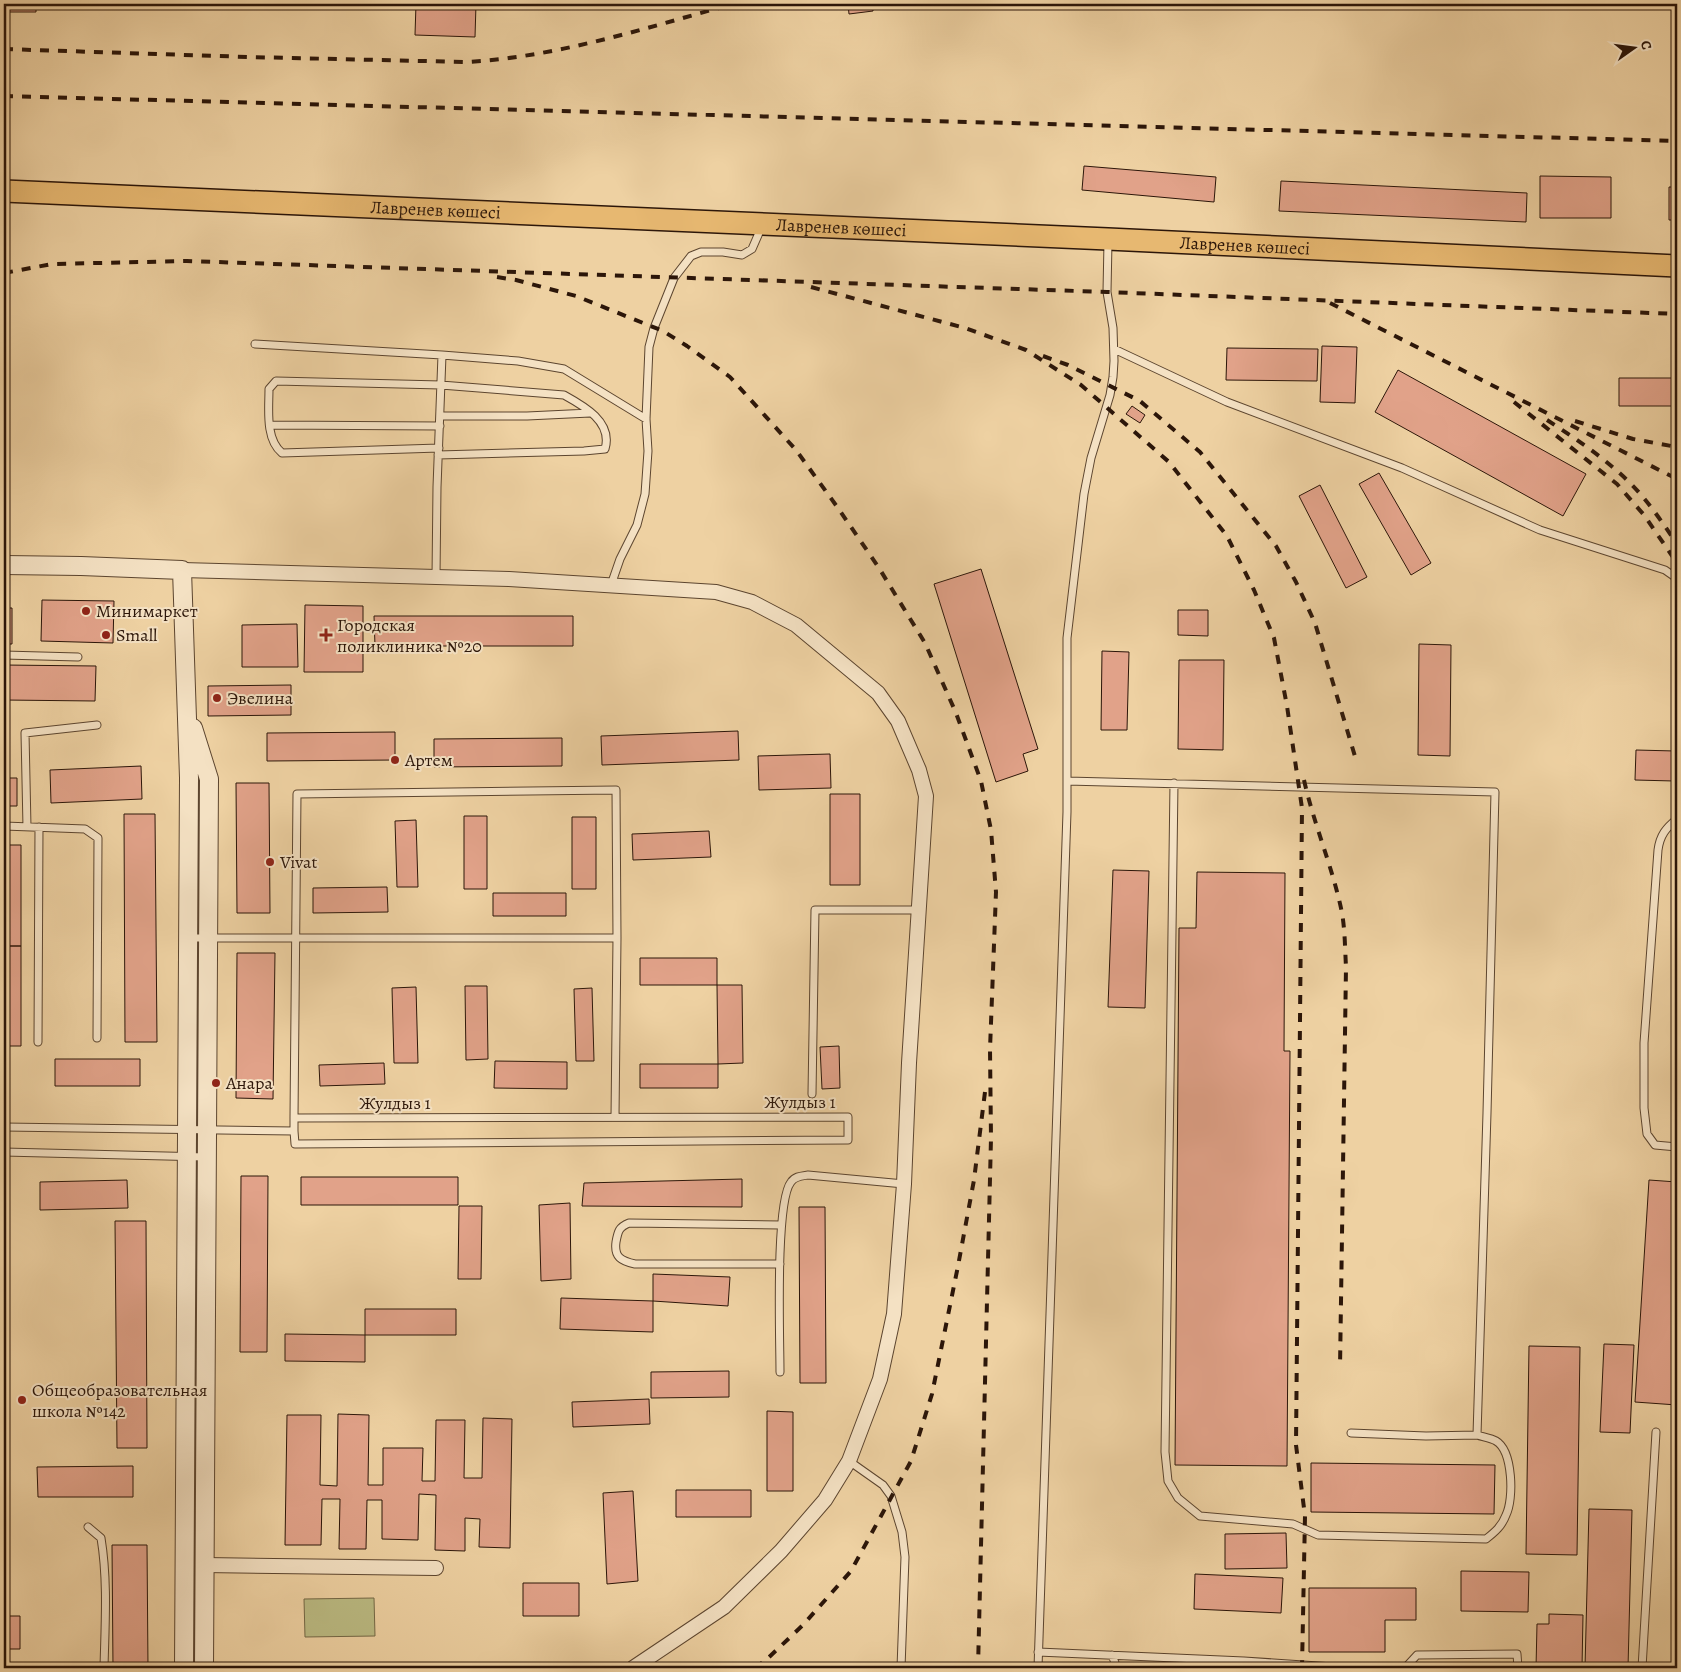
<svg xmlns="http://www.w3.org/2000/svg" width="1681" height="1672" font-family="Alegreya,serif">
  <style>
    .green { fill: #bbbb83; stroke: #746846 }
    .building { fill: #e1a289; stroke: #2c1609 }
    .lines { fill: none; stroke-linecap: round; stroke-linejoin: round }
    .service-casing { stroke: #5c452f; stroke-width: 9 }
    .minor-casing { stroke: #5c452f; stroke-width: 16 }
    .tertiary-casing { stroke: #5c452f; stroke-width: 20 }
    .primary-casing { stroke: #2c1609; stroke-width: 24 }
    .service { stroke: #f4e1c3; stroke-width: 7 }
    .minor { stroke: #f4e1c3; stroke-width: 14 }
    .tertiary { stroke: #f4e1c3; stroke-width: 18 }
    .primary { stroke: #e7b871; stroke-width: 21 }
    .rail { stroke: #2c1609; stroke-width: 4; stroke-dasharray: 9 9; stroke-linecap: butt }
    .poi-dot { fill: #8f2418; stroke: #f4e1c3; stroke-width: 2 }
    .labels { text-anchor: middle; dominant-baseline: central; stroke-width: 4; stroke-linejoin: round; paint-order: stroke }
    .street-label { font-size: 18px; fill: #2c1609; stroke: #f4e1c3 }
    .poi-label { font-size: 18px; fill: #2c1609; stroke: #f4e1c3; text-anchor: start }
  </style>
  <rect width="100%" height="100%" fill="#eed1a2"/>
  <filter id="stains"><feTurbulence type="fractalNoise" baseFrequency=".004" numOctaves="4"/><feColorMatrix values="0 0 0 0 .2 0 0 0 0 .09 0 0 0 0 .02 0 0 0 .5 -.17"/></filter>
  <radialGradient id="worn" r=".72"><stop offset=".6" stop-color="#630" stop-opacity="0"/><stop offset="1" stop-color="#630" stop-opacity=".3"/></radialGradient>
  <path class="green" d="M374 1598 375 1636 305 1637 304 1599Z"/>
  <path class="building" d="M4 4H36V12H4Z
    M416 4H476L475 37 415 35Z
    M848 4H873V11L849 14Z
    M1084 166 1216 177 1214 202 1082 190Z
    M1540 176 1611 177V218H1540Z
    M1281 181 1527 193 1526 222 1279 211Z
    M1669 187H1677V220H1669Z
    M1322 346 1357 347 1355 403 1320 402Z
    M1227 348 1318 349 1317 381 1226 380Z
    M1398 370 1586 474 1563 516 1375 412Z
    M1619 378H1677V406H1619Z
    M1132 406 1145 415 1140 423 1126 414Z
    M1379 473 1431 563 1411 575 1359 484Z
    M1320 485 1367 577 1346 588 1299 496Z
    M981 569 1038 749 1023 754 1028 771 996 782 934 584Z
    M42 600 114 601 113 643 41 641Z
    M305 605 363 606V672H304Z
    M4 608H12V644H4Z
    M1178 610H1208V636L1178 635Z
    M374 616H573V646H375Z
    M297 624 298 667H242V625Z
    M1419 644 1451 645 1450 756 1418 755Z
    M1102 651 1129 652 1127 730H1101Z
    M1179 660H1224L1223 750 1178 749Z
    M4 665 96 666 95 701 4 700Z
    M291 685V715L208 716V686Z
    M738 731 739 760 602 765 601 736Z
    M395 732V760L267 761V733Z
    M562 738V766L434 767V739Z
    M1636 750 1675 751 1674 781 1635 780Z
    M830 754 831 788 759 790 758 756Z
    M141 766 142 799 51 803 50 770Z
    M4 778H17V806H4Z
    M236 783H269L270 913H237Z
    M830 794H860V885H830Z
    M124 814H155L157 1042H125Z
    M464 816H487V889H464Z
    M572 817H596V889H572Z
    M416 820 418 887H397L395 821Z
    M709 831 711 857 633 860 632 834Z
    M4 845H21V946H4Z
    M1113 870 1149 871 1145 1008 1108 1007Z
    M1197 872 1285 873 1284 1051H1290L1287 1466 1175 1465 1179 928H1196Z
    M387 887 388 912 313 913V888Z
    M493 893H566V916H493Z
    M4 946H21V1046H4Z
    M237 953H275L273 1099 236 1098Z
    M640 958H717V985H640Z
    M717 985H742L743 1063 718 1064Z
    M465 986H487L488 1059 466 1060Z
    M416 987 418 1063H394L392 988Z
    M592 988 594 1061H576L574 989Z
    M839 1046 840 1088 822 1089 820 1047Z
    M55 1059H140V1086H55Z
    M495 1061 567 1062V1089L494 1088Z
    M384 1063 385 1084 320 1086 319 1065Z
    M640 1064H718V1088H640Z
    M241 1176H268L267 1352H240Z
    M301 1177H458V1205H301Z
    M742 1179V1207L582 1206 584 1183Z
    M127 1180 128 1208 40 1210V1182Z
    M1649 1180 1677 1182V1405L1635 1402Z
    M570 1203 571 1279 541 1281 539 1205Z
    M459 1206H482L481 1279H458Z
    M799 1207H825L826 1383H800Z
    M115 1221H146L147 1448H117Z
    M653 1274 730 1277 728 1306 653 1301Z
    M561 1298 653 1301V1332L560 1329Z
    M365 1309H456V1335H365Z
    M285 1334 365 1335V1362L285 1361Z
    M1604 1344 1634 1345 1630 1433 1600 1432Z
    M1529 1346 1580 1347 1577 1555 1526 1554Z
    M729 1371V1397L651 1398V1372Z
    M4 1394H6V1458H4Z
    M649 1399 650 1424 573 1427 572 1402Z
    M767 1411 793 1412V1491H767Z
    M338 1414 369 1415 368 1485H383V1448H423L422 1481H435L436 1420H465L464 1478H482L483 1418 512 1419 510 1548 479 1547 480 1519 465 1518V1551L435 1550 436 1495 419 1494 418 1540 382 1539V1500H367L366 1549H339L340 1499H322L321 1545H285L287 1415H321L320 1485 337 1486Z
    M1311 1463 1495 1465 1494 1514 1311 1512Z
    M133 1466V1497H38L37 1467Z
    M676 1490H751V1517H676Z
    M633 1491 638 1581 607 1584 603 1493Z
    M1589 1509 1632 1510 1628 1668H1585Z
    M1286 1533 1287 1568 1225 1569V1534Z
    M112 1545H147L148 1668H113Z
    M1461 1571 1529 1572 1528 1612 1461 1611Z
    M1195 1574 1283 1578 1281 1613 1194 1609Z
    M523 1583H579V1616H523Z
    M1309 1588H1416V1620H1385V1652H1309Z
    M1549 1614 1583 1615 1582 1668H1536L1537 1624H1549Z
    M4 1616H20V1649H4Z"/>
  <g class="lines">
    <defs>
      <path id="service" d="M255 344 442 355 437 487 436 577
        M1114 349 1227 402 1402 468 1540 530 1665 570 1675 577 1677 581
        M442 355 518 361 564 369 646 419
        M440 416H527L590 413
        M270 425 440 426
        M438 455 584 451 605 449C613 422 584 406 564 395L441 385 276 381 269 389C269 409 265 439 282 453L439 448
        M611 585 620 559 637 525 645 494 648 451 646 419 649 347 654 328 674 278 691 256 701 252H723L742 255 752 249 762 226
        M4 655 78 657
        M1067 781 1495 792 1487 1113 1477 1435 1426 1436 1351 1433
        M1174 783 1165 1452 1168 1481 1178 1498 1200 1516 1293 1524 1318 1535 1486 1539C1495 1532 1502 1526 1506 1515 1514 1499 1513 1451 1496 1441 1491 1438 1483 1437 1477 1435
        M1677 819C1666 828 1660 835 1658 850L1644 1043V1108L1647 1134 1655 1145 1677 1147
        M4 826 85 829 98 838 97 1038
        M27 827 25 733 97 725
        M188 938H617L616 790 297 794 294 1118V1131
        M38 1042 39 827
        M812 1094 815 910H919
        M615 1117 617 938
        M4 1127 294 1131 295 1144 848 1140V1117L294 1118
        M4 1152 206 1157
        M780 1264H635C621 1261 614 1257 616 1242 618 1231 619 1227 629 1223L781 1225
        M780 1372C780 1339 775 1202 791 1182 795 1176 802 1176 808 1175L904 1184
        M849 1461 883 1485 891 1496 902 1532 905 1557 901 1668
        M88 1527 101 1538C108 1581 105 1625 104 1668
        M1038 1652 1244 1661V1668
        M1112 1655 1117 1668
        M1244 1661 1348 1668
        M1038 1668 1067 812V638L1084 494 1091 458 1110 395 1113 377 1114 361 1113 328 1107 292 1108 242
        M1405 1668 1417 1655 1517 1654 1518 1668
        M1642 1668 1656 1432"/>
      <path id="minor" d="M182 570 509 579 716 592 752 602 796 625 878 693 898 721 919 770 926 796 909 1063 904 1184 894 1314 880 1379 849 1461 825 1500 781 1551 724 1607 633 1668
        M204 1565 436 1568"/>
      <path id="tertiary" d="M4 565 81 566 182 570 189 778 184 1668
        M193 728 209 779 204 1668"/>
      <g id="primary">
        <path id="s1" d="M4 191 1108 239 1677 266"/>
      </g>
    </defs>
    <use href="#service" class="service-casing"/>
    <use href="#minor" class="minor-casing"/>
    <use href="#tertiary" class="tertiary-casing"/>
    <use href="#primary" class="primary-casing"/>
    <use href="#service" class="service"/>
    <use href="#minor" class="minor"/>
    <use href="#tertiary" class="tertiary"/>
    <use href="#primary" class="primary"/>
    <path class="rail" d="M4 49 248 57 466 62C558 57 645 28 733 4
      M4 96 1677 141
      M4 273 52 264 187 261 1107 292 1677 314
      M497 277 516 280 576 296 663 331 687 346 730 377 796 450 838 508 879 568 925 643 956 713 981 781 991 830 996 892 990 1049 991 1138 978 1668
      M811 287 965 328 1026 350 1081 385 1169 462 1227 536 1254 590 1274 638 1287 706 1302 808 1296 1445 1305 1516 1302 1668
      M1330 303 1677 479
      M1043 356 1068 365 1140 401 1200 452 1276 546 1296 582 1315 623 1357 763
      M1514 402 1617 484 1644 515 1677 563
      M1547 420C1575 438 1603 457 1627 480 1647 499 1662 522 1677 544
      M1575 421 1633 439 1677 447
      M1304 780C1314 825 1333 868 1342 913 1345 930 1345 950 1346 967L1340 1368
      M755 1668 766 1660 803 1625 851 1571 911 1461 932 1394 958 1266 974 1180 985 1092"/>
  </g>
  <g class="poi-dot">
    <circle cx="86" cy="611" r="5"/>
    <circle cx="106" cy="635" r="5"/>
    <path d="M323.5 627.5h5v5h5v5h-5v5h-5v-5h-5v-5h5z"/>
    <circle cx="217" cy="698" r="5"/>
    <circle cx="395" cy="760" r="5"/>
    <circle cx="270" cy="862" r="5"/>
    <circle cx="216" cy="1083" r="5"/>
    <circle cx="22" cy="1400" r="5"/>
  </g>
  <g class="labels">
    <g class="street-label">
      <text stroke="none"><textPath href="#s1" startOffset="432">Лавренев көшесі</textPath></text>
      <text stroke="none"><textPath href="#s1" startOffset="838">Лавренев көшесі</textPath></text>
      <text stroke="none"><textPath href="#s1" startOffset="1242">Лавренев көшесі</textPath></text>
      <text x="800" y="1102">Жулдыз 1</text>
      <text x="395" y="1103">Жулдыз 1</text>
    </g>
    <g class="poi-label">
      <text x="96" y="611">Минимаркет</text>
      <text x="337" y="625">Городская<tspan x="337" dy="21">поликлиника №20</tspan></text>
      <text x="116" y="635">Small</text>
      <text x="227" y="698">Эвелина</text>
      <text x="405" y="760">Артем</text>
      <text x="280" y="862">Vivat</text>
      <text x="226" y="1083">Анара</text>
      <text x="32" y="1390">Общеобразовательная<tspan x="32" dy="21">школа №142</tspan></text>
    </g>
  </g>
  <rect width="1681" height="1672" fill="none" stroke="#eed1a2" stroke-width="20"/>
  <rect x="5" y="5" width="1671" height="1662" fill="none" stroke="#2c1609" stroke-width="2.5"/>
  <rect x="10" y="10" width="1661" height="1652" fill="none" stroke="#2c1609"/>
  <g transform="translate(1634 48) rotate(76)" stroke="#f4e1c3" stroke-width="4" paint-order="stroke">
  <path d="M0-4L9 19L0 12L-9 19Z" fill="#2c1609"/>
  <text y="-8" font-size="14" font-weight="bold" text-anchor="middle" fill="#2c1609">С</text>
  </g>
  <rect width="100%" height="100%" filter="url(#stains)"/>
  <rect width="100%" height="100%" fill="url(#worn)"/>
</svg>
